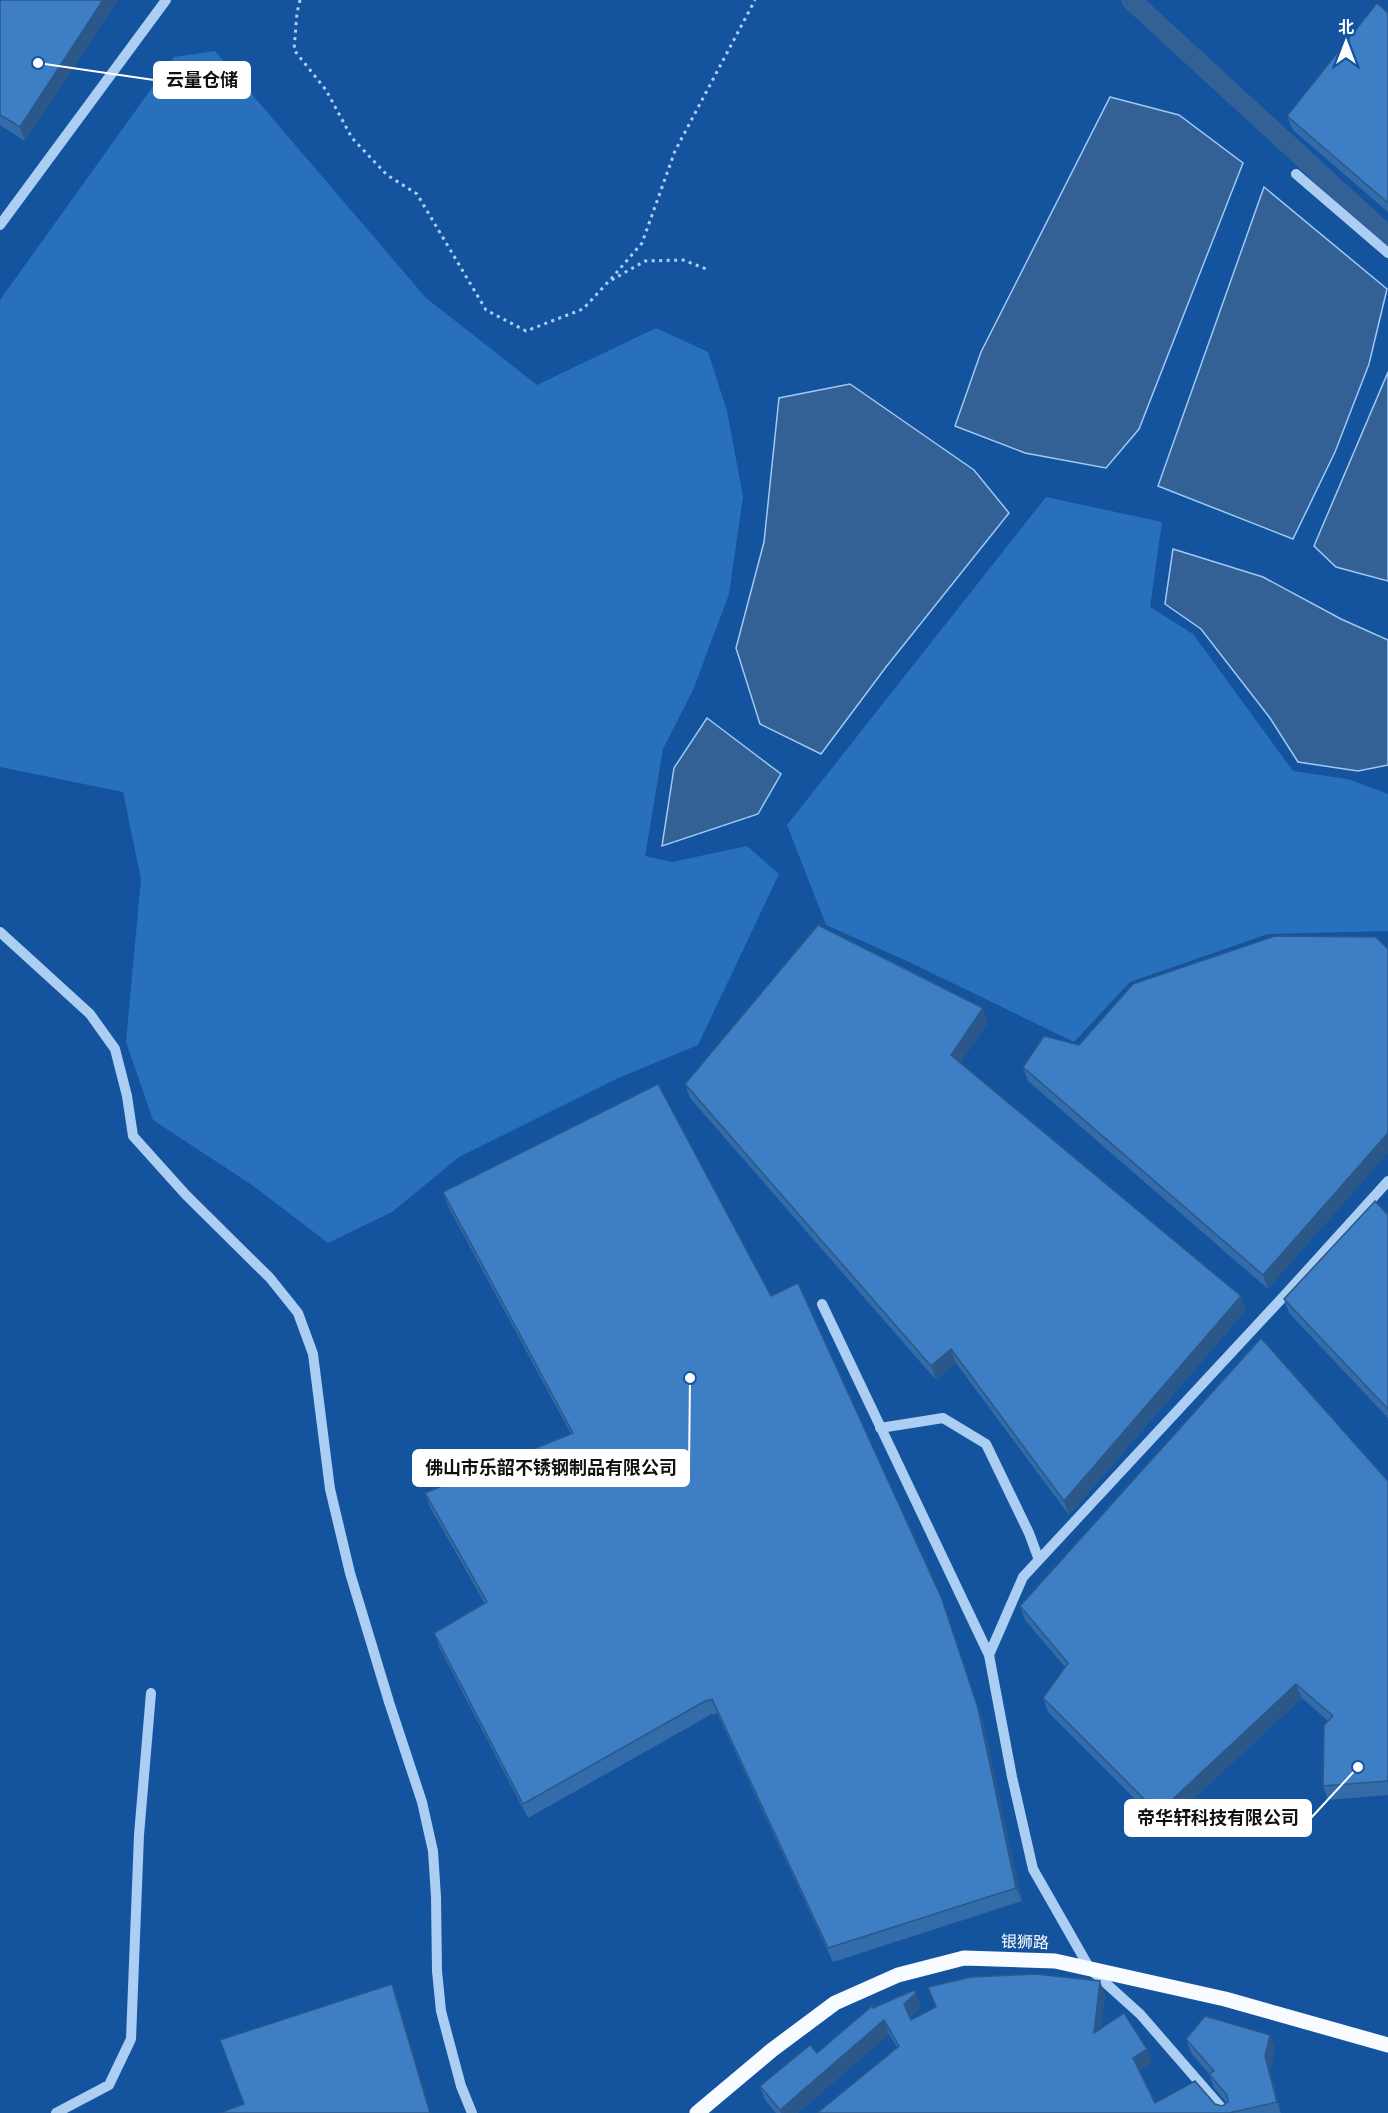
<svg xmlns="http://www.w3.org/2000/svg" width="1388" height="2113" font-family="'Roboto Condensed','Noto Sans SC',sans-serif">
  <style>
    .green { fill: #286fbc }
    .water { fill: #336196; stroke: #9ec9f6; stroke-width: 1.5 }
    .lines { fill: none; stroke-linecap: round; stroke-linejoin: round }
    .canal { stroke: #336196; stroke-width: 20 }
    .path { stroke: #accef3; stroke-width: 3; stroke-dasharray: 3 4.5; stroke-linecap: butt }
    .minor { stroke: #accef3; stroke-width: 10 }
    .major { stroke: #f8fbff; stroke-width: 15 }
    .wall { fill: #346ca9 }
    .shaded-wall { fill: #2b5889 }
    .building { fill: #3d7ec4; stroke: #2b5889; stroke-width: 1.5 }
    .labels { text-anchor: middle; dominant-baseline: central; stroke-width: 6; stroke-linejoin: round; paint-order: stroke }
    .street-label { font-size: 16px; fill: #fff; stroke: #14549e }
    .leader { fill: none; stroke: #fff; stroke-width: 2 }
    .callout-dot { fill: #fff; stroke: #14549e; stroke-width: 2 }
    .callout { fill: #fff; stroke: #fff; stroke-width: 2 }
    .callout-label { font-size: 18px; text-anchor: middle; font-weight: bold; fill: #111 }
  </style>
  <rect width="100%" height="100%" fill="#14549e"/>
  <path class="green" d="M215 51 426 298 537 385 656 328 708 352 727 411 743 497 729 594 693 690 663 749 645 856 672 862 747 846 779 874 698 1045 614 1080 459 1157 392 1212 328 1243 252 1185 153 1120 126 1042 141 879 123 792 0 767V300L174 57Z
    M1046 497 1162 522 1150 607 1193 634 1293 771 1348 779 1388 794V931L1268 934 1130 982 1074 1042 907 961 826 925 787 825Z"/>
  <path class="water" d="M1110 97 1179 115 1243 163 1139 429 1106 468 1025 453 955 426 981 352Z
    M1264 187 1387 289 1369 364 1335 452 1293 539 1158 486Z
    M1388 372V581L1336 567 1314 546Z
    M850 384 974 470 1009 513 886 667 821 754 760 724 736 648 764 542 779 398Z
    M1173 549 1263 577 1341 619 1388 640V765L1358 771 1298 762 1270 718 1201 629 1165 604Z
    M707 718 781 774 758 814 662 846 674 768Z"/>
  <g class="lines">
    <path class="canal" d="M1131 0 1388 236"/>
    <path class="path" d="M300 0 297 13 294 50 326 90 352 138 387 175 417 194 486 310 526 331 583 309 608 282 645 261 683 260 709 270
      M611 279 642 243 675 151 755 0"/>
    <path class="minor" d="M1296 174 1388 253
      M0 225 166 0
      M0 932 90 1014 115 1049 127 1096 133 1136 186 1195 270 1278 298 1313 313 1354 330 1489 350 1573 389 1702 422 1802 433 1851 436 1897 437 1971 441 2011 461 2086 472 2113
      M822 1304 989 1655
      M880 1428 943 1418 986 1444 1029 1533 1039 1560
      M56 2113 109 2085 131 2039 139 1835 151 1693
      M1226 2113 1140 2014 1090 1969 1033 1869 1012 1777 989 1655 1023 1577 1284 1296 1388 1181"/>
    <path class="major" d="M697 2113 772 2050 835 2003 898 1975 964 1958 1055 1961 1225 1999 1388 2045"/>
  </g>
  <path class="wall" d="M0 0 25 141 0 125Z
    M1388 13V212L1293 130 1287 116Z
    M1275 936 1268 1289 1028 1081 1023 1067 1079 1045Z
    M988 1022 960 1063 1241 1296 1246 1310 1069 1515 956 1363 936 1380 690 1098 685 1084Z
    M443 1192 771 1296 942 1599 983 1722 1022 1901 833 1962 717 1713 713 1715 712 1714 528 1818 439 1647 434 1633 485 1604 430 1507 425 1493 571 1434 448 1206Z
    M1388 1215V1418L1289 1313 1284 1299Z
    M1388 1481V1795L1328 1800 1323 1786 1328 1721 1302 1698 1163 1827 1048 1712 1043 1698 1065 1667 1025 1620 1020 1606Z
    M1105 1995 1101 2028 1147 2049 1152 2063 1139 2071 1155 2103 1215 2104 1222 2106 1227 2103 1214 2088 1209 2074 1191 2053 1186 2039 1275 2049 1270 2070 1281 2113H817L897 2047 889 2034 798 2113H776L765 2100 760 2086 817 2053 873 2008 921 2007 910 2017 911 2020Z"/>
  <path class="shaded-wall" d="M103 0H118L25 141 20 127Z
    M983 1008 988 1022 956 1069 951 1055Z
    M1388 1133V1153L1268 1289 1263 1275Z
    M1241 1296 1246 1310 1069 1515 1064 1501Z
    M951 1349 956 1363 936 1380 931 1366Z
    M942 1599 983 1722 1022 1901 1016 1888Z
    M1296 1684 1302 1698 1163 1827 1158 1813Z
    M1100 1981 1105 1995 1099 2046 1094 2033Z
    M392 1984 397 1998 431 2113H430Z
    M916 1993 921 2007 909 2018 904 2004Z
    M884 2020 889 2034 798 2113H781L780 2110Z
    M1270 2035 1275 2049 1270 2070 1281 2113 1277 2102 1265 2056Z
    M1147 2049 1152 2063 1138 2072 1133 2058Z"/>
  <path class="building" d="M0 0H103L20 127 0 115Z
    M1377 3 1388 13V203L1287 116Z
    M818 925 983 1008 951 1055 1241 1296 1064 1501 951 1349 931 1366 685 1084Z
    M1275 936 1376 937 1388 949V1133L1263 1275 1023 1067 1044 1036 1079 1045 1133 984Z
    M658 1084 771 1296 798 1283 942 1599 978 1708 1016 1888 828 1948 712 1699 708 1701 707 1700 523 1804 434 1633 487 1602 425 1493 573 1433 443 1192Z
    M1375 1201 1388 1215V1409L1284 1299Z
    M1261 1338 1388 1481V1781L1323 1786 1324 1725 1333 1716 1296 1684 1158 1813 1043 1698 1068 1663 1020 1606Z
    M1036 1974 1100 1981 1094 2033 1124 2013 1147 2049 1133 2058 1155 2103 1195 2081 1215 2104 1222 2106 1228 2102 1227 2095 1209 2074 1214 2071 1186 2039 1205 2016 1270 2035 1265 2056 1277 2102 1229 2113H817L899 2046 884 2020 780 2110 760 2086 810 2045 817 2053 872 2006 873 2008 914 1990 916 1993 904 2004 911 2020 936 2007 928 1987 971 1977Z
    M392 1984 430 2113H219L244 2104 220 2040Z"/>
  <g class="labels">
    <g class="street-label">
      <text transform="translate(1025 1942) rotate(2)">银狮路</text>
    </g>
  </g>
  <path class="leader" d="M38 63L154 80M690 1378L689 1468M1358 1767L1311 1818"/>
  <g class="callout-dot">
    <circle cx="38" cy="63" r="6"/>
    <circle cx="690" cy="1378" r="6"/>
    <circle cx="1358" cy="1767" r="6"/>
  </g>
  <g class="callout">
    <rect x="154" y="62" width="96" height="36" rx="6"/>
    <rect x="413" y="1450" width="276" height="36" rx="6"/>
    <rect x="1125" y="1800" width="186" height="36" rx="6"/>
  </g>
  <g class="callout-label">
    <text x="202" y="86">云量仓储</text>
    <text x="551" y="1474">佛山市乐韶不锈钢制品有限公司</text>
    <text x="1218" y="1824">帝华轩科技有限公司</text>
  </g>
  <g transform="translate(1346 42)" stroke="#14549e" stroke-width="4.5" paint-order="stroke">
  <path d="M0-4.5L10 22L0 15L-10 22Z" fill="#ffffff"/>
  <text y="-9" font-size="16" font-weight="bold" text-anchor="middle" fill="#ffffff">北</text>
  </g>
</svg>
